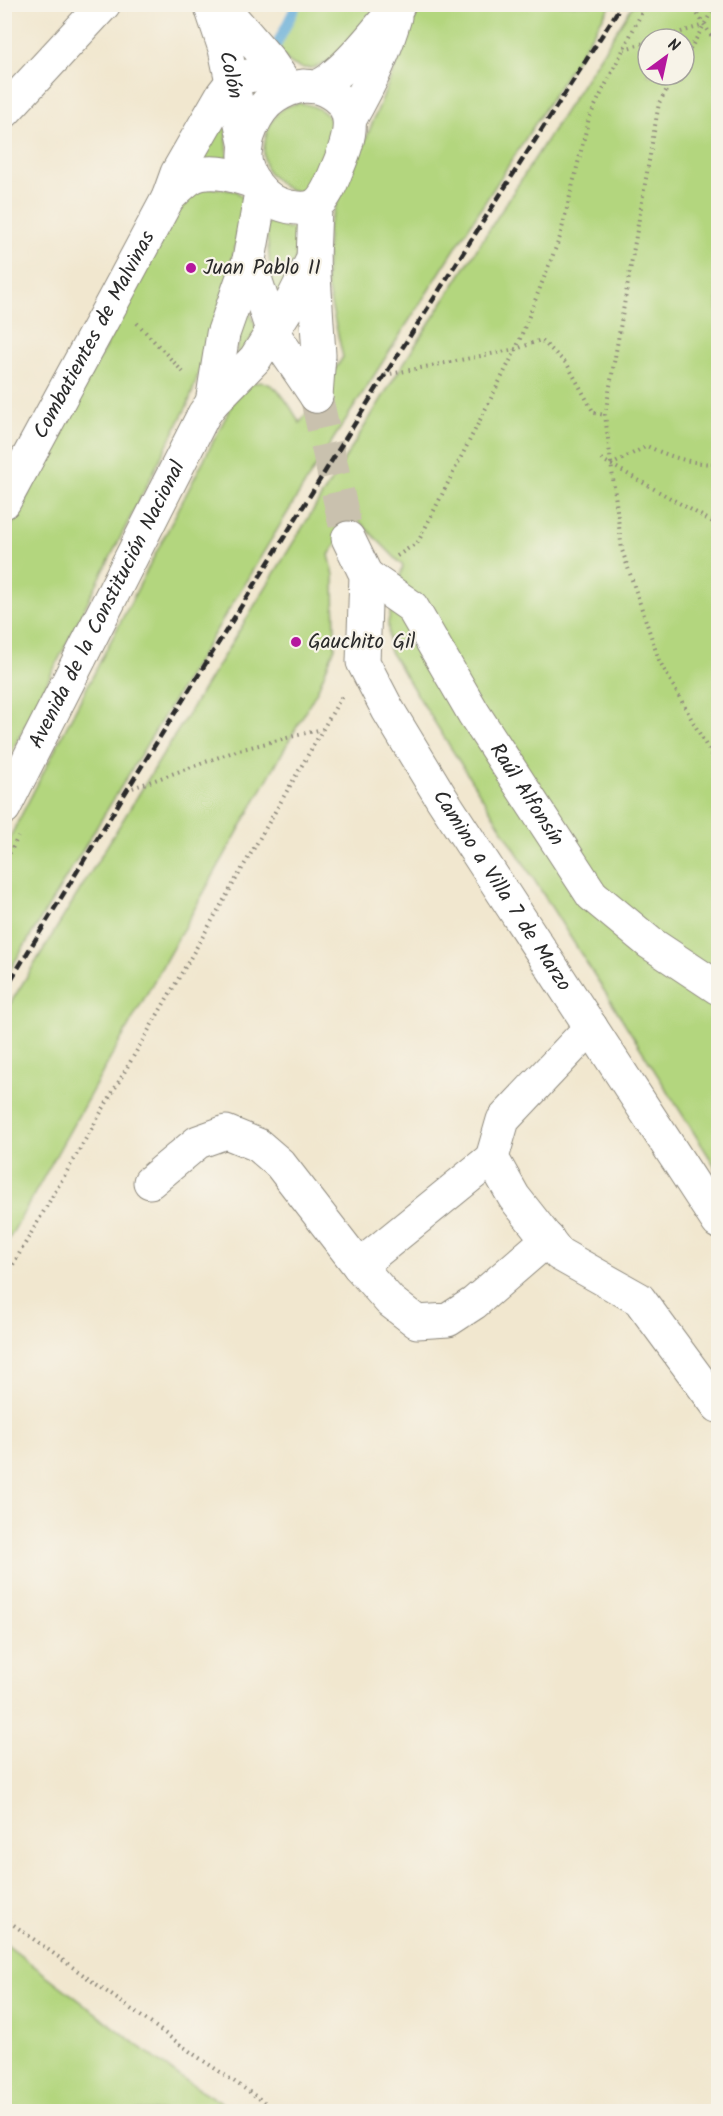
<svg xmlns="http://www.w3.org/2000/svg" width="723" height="2116" font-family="Kalam,sans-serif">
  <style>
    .green { fill: #b3d67e; stroke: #6f8054; stroke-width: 1.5; fill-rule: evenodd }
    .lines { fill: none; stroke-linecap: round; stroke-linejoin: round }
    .stream { stroke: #5faad7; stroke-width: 10 }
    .minor-tunnel { stroke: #c9c1ae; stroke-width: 33; stroke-dasharray: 33 16; stroke-linecap: butt }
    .minor-casing { stroke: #8e897d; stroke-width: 35 }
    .major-casing { stroke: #8e897d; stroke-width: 35 }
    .path { stroke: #8e897d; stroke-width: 4; stroke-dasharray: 1.5 4.5; stroke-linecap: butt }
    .minor { stroke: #fff; stroke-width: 33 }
    .major { stroke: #fff; stroke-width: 33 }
    .rail { stroke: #2b2b2b; stroke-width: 4.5; stroke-dasharray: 9 4.5; stroke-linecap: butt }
    .poi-dot { fill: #b5179e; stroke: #f7f3e8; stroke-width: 2 }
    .labels { text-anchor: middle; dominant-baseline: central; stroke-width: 4.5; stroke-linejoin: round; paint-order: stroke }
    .street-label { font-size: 21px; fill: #2b2b2b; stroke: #f7f3e8 }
    .poi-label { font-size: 21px; fill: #2b2b2b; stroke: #f7f3e8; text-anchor: start }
  </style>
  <rect width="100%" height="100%" fill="#f7f3e8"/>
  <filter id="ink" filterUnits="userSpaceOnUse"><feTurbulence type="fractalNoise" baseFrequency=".0167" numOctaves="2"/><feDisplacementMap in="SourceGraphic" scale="12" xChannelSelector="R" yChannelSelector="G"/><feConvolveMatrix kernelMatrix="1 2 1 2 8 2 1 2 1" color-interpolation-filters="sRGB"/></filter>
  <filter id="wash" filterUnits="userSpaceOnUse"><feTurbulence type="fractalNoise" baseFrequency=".008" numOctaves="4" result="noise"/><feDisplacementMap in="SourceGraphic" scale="24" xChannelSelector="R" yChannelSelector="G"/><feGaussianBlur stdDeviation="1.35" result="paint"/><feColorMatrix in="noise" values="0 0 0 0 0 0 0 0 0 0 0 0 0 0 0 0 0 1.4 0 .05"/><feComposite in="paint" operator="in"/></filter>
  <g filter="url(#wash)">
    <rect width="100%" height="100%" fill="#f1e7cf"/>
    <path class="green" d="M297 5H376L372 13C355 34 329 79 296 66 288 63 281 54 275 48Z
      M420 5H611L311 474 5 978V847L234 401C238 397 242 390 247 387 273 369 290 407 300 423L343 357 326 282 328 227 344 184 361 151Z
      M633 5H718V1171L389 650 388 622 403 566 354 516 329 555 334 575 335 647 317 691 5 1246V1012L393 380ZM648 39H684V75H648Z
      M300 103C355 112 328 154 314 188 299 195 288 192 276 180 273 177 268 173 267 170 259 152 267 120 282 109 287 105 294 104 300 103Z
      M226 116 228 164 189 171Z
      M202 186 236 191 243 198 245 208C229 274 211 340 188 404L5 765V538L177 210Z
      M270 221 287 229 302 227 306 235 280 295 272 286 266 226Z
      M244 305H247L257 329 235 364Z
      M4 1943 177 2075 234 2111H5Z"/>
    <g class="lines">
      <path class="stream" d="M275 48 297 4"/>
    </g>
  </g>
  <g filter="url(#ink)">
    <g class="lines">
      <path class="minor-tunnel" d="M316 396 348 538"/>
      <defs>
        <g id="minor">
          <path id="s1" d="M210 4 225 49 246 147"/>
          <path d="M220 4 268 59 288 88"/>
          <path d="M4 112 104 4"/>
          <path d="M168 198C175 191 182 184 189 179 207 166 235 176 254 182"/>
          <path d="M313 259 319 355 316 396"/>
          <path d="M249 260 273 333 316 396"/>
          <path id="s2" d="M4 502 114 299 168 198 177 173 222 95 232 82 242 77 260 74 279 75"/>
          <path id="s3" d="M348 538 366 575 363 662 388 710 442 799 718 1222"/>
          <path id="s4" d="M366 575 412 607 474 714 592 895 650 943 718 988"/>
          <path d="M591 1027 503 1120 492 1158 514 1197 559 1254 639 1299 718 1406"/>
          <path d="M150 1182 198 1142 226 1132 258 1145 280 1164 359 1266 390 1301 417 1322 448 1320 474 1303 548 1239"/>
          <path d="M359 1266 492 1158"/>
        </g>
        <g id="major">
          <path d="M317 87C361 102 352 134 337 169 332 181 327 196 317 204 306 212 284 207 273 201 261 193 250 180 246 165 241 143 256 109 275 97 284 91 294 87 304 86 309 86 314 88 318 86 324 84 332 78 337 73 360 54 378 28 398 6"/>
          <path d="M350 119C369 86 385 54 395 17"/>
          <path d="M212 403 223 334 249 260 261 192"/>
          <path id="s5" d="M4 808 204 414 212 403 255 359 293 299 313 259 315 206"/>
        </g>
      </defs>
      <use href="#minor" class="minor-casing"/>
      <use href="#major" class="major-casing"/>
      <path class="path" d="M691 4 718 46
        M658 39 704 25
        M624 49 648 42
        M684 60 716 4
        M675 75 659 103 605 415 622 550 659 660 718 767
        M137 323 183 372
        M385 375 516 349 560 237 589 118 646 4
        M601 459 718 525
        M611 465 647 446C670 457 692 464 718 464
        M397 556 418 542 516 349 541 340 567 364 594 413 605 415
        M127 790 239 750 322 729
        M4 864 18 837
        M4 1280 342 696
        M4 1918 195 2055 279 2112"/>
      <use href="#minor" class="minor"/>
      <use href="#major" class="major"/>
      <path class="rail" d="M4 991 127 790 385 375 622 4"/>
    </g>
  </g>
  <g class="poi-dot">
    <circle cx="191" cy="268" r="6"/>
    <circle cx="296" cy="642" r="6"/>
  </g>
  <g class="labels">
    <g class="street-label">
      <text stroke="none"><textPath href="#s1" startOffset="74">Colón</textPath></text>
      <text stroke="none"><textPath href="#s2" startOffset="190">Combatientes de Malvinas</textPath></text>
      <text stroke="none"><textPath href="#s5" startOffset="228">Avenida de la Constitución Nacional</textPath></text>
      <text stroke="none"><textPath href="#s4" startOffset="276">Raúl Alfonsín</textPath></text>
      <text stroke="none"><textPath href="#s3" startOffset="396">Camino a Villa 7 de Marzo</textPath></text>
    </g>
    <g class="poi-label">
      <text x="203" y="268">Juan Pablo II</text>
      <text x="308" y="642">Gauchito Gil</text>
    </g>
  </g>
  <rect width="723" height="2116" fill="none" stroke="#f7f3e8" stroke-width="24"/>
  <g transform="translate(666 57) rotate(33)"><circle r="28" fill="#f7f3e8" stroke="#a5a39c" stroke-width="1.5"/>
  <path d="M0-4.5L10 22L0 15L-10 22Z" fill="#b5179e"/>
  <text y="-9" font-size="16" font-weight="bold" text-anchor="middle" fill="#2b2b2b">N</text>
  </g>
</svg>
